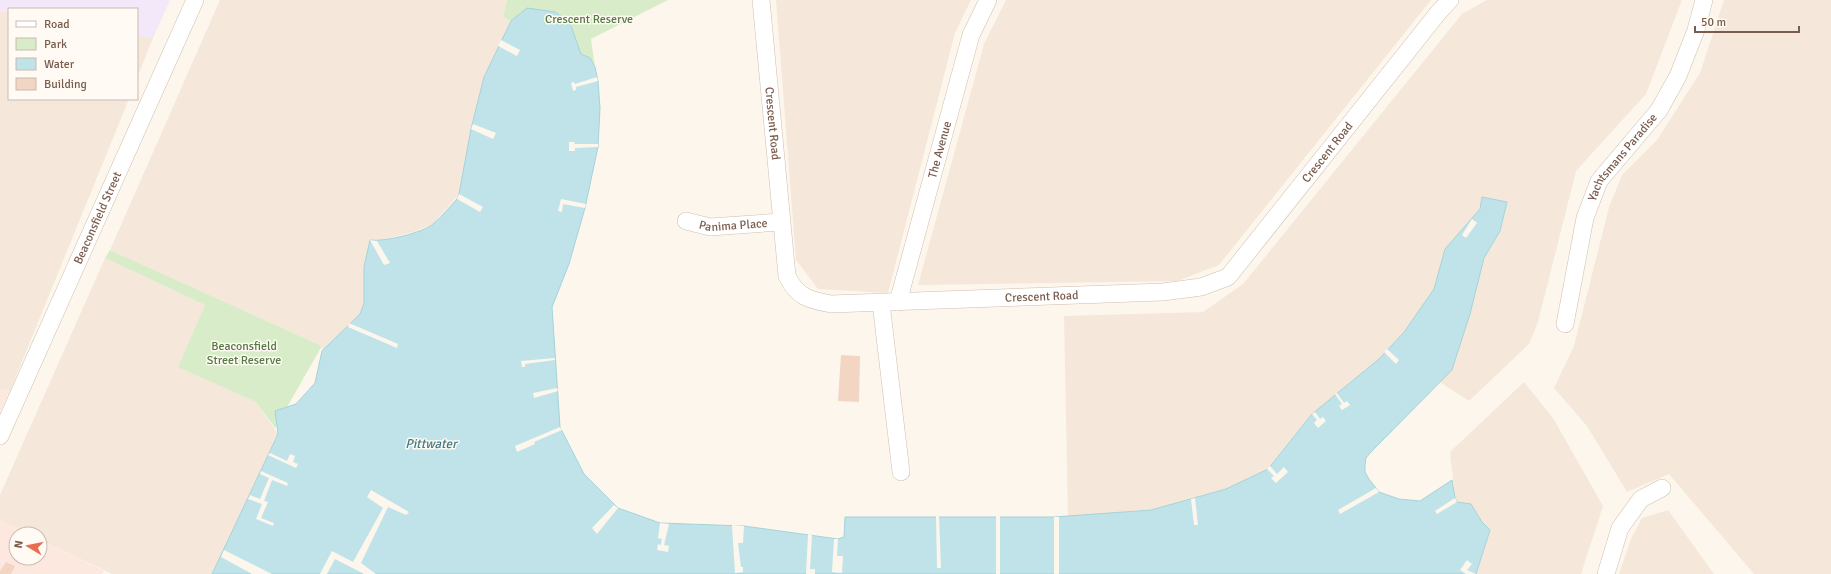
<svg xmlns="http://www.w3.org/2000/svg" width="1831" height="574" font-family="Signika,sans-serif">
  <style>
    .residential { fill: #f5e8da }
    .commercial { fill: #fde8e0 }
    .education { fill: #f3e8fa }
    .green { fill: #d8ecc9 }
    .water { fill: #bfe3e8; stroke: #a5d3da }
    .pier { fill: #fdf6ec }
    .building { fill: #f3d5c3 }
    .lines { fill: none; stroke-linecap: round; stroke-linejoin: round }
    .minor-casing { stroke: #d1beb0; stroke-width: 18 }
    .minor { stroke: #fff; stroke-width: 17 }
    .labels { text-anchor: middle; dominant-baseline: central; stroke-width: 3; stroke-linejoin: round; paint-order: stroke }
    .park-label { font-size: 12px; fill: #537a41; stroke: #fffaf3 }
    .street-label { font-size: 12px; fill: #7a5c4d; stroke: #fffaf3 }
    .water-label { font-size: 13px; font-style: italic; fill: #437c86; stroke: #fffaf3 }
  </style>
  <rect width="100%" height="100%" fill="#fdf6ec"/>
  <path class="residential" d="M220 0H507L503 17 511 21 484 77 471 129 459 194 433 224 413 232 377 241 364 267V303L360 314 322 351V346L110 250Z
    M776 0H971L955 33 888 293 818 289 796 260Z
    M1006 0H1431L1219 265 1177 281 918 285 984 44Z
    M1487 0H1682L1646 94 1576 171 1538 322 1529 344 1469 401 1440 382 1452 370 1455 363 1470 314 1484 258 1500 231 1507 202 1482 197 1480 209 1445 249 1434 289 1404 331 1379 359 1312 414 1267 469 1226 489 1154 509 1068 517 1064 316 1203 312 1243 284 1462 14Z
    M1724 0H1831V574H1754L1669 474 1627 492 1587 426 1554 388 1574 346 1609 207 1622 175 1657 140 1700 73Z
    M0 11 9 12V99H129L10 391 0 390Z
    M137 35 153 38 137 78Z
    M105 258 205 305 179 367 256 402 278 434 212 574H112L40 540V534H28L0 520V495Z
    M1524 382 1553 418 1603 506 1581 574H1476L1490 530 1482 522 1471 504 1458 503 1455 498 1450 452Z
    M1668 510 1714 574H1619L1631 539 1642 518Z"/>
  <path class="commercial" d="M0 390 10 391 0 412Z
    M0 520 28 534H16V558H40V540L104 571 102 574H0Z"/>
  <path class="education" d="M0 0H170L153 38 137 35V9H9V12L0 11Z"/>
  <path class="green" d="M507 0H668L591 39 595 67 590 58 581 55 570 23 528 8 511 21 503 17Z
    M110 250 322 346 275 428 256 402 178 367 205 305 105 258Z"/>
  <path class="water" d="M527 8 555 12 570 23 581 54 590 58 595 67 598 81 600 108 598 147 585 208 569 264 552 307 560 427 584 474 618 508 660 523 744 526 838 539 844 537 845 517H1054L1151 510 1226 489 1268 469 1312 414 1379 359 1404 332 1434 289 1445 249 1480 209 1482 197 1507 202 1500 231 1484 258 1470 314 1452 370 1370 453 1366 458 1365 465V472L1369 479 1379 492 1399 499 1420 501 1452 480 1455 498 1457 502 1471 504 1482 522 1490 530 1476 574H212L278 434 275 411 296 404 315 383 322 351 360 314 364 303V267L370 240C384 242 422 233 433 224 442 217 449 207 457 199L459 194 471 129 484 77 511 21Z"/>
  <path class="pier" d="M501 40 520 50 517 56 498 46Z
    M597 77 598 81 576 87V90L573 91 571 83 574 82 575 84Z
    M473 124 496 133 493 139 471 129Z
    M569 142H574L575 144H598V147L575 148V151H569Z
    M459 194 483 207 480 212 457 199Z
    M561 199 586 204 585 208 563 204 562 212 558 211Z
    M1472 219 1477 223 1466 238 1462 235Z
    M370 240 377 241 390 263 384 265Z
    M349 323 398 344 397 348 348 327Z
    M1387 349 1399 360 1396 364 1384 352Z
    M555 358V360L525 364V367H522L521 361Z
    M557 388 558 391 534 398 533 393Z
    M1337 393 1344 403 1347 401 1350 405 1342 410 1339 406 1342 404 1335 394Z
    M1315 412 1320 419 1323 417 1326 421 1318 428 1314 423 1317 420 1312 414Z
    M560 427 562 430 534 442 535 444 517 452 515 446Z
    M270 453 287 461 290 454 295 456 293 462 298 464 296 468 268 455Z
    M1270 466 1277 474 1284 467 1288 472 1276 483 1271 478 1274 476 1267 469Z
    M261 471 288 483 287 486 272 480 264 501 268 502 261 518 274 523 273 526 256 519 262 504 248 499 250 495 260 499 269 478 260 474Z
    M1376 488 1379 492 1340 514 1338 510Z
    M371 490 409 512 406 515 388 507 361 563 376 574H364L335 559 327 574H320L332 551 353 562 383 508 367 497Z
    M1195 498 1198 525H1194L1191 499Z
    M1455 498 1457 502 1437 514 1435 511Z
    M614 505 618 508 597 534 592 528Z
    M936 516H939L941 568H937Z
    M996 516H1000V574H996Z
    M1054 517H1059V574H1054Z
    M660 523 669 524 664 545 669 546 668 552 657 550 658 544 661 545 662 539 658 538Z
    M732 525 744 526 743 543H738L741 567H743V572L735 573Z
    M808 534 812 535 810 569H815V574H806Z
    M834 539H838L837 556H843L842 573 832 572Z
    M224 550 272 574H252L221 557Z
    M1467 560 1472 564 1467 570 1476 574H1466L1460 570Z"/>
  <path class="building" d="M841 355 860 356 859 402 838 401Z
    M6 562 15 566 11 574H0V571Z"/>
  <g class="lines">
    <defs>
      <g id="minor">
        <path id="s1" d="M761 0 787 276C797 297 809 300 831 304L1163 292 1201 287 1228 277 1438 13 1450 0"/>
        <path id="s2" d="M686 221 710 227 781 222"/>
        <path id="s3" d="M898 302 971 35 988 0"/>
        <path d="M881 303 901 472"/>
        <path id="s4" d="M1565 324 1585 218 1599 181 1659 110 1678 76 1696 30 1704 0"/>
        <path id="s5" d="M0 436 195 0"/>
        <path d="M1606 574 1620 528 1641 499 1662 488"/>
      </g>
    </defs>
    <use href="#minor" class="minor-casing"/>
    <use href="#minor" class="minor"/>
  </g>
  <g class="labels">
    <g class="park-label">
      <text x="589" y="19">Crescent Reserve</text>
      <text x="244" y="346">Beaconsfield<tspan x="244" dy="14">Street Reserve</tspan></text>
    </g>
    <g class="street-label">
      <text stroke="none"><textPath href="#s1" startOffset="124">Crescent Road</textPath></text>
      <text stroke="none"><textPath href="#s3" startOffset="158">The Avenue</textPath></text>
      <text stroke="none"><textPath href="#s1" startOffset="891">Crescent Road</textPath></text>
      <text stroke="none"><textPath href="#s4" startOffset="180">Yachtsmans Paradise</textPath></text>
      <text stroke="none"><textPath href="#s5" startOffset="239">Beaconsfield Street</textPath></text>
      <text stroke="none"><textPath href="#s2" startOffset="48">Panima Place</textPath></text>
      <text stroke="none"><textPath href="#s1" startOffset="543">Crescent Road</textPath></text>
    </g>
    <g class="water-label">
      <text x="431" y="444">Pittwater</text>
    </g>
  </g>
  <rect x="8" y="8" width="130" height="92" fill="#fffaf3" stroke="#cabbb1"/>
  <rect x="16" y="21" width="20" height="6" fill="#ffffff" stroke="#cabbb1"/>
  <text x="44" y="28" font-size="12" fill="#7a5c4d">Road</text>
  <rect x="16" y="38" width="20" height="12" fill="#d8ecc9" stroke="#cabbb1"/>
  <text x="44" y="48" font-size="12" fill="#7a5c4d">Park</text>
  <rect x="16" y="58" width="20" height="12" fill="#bfe3e8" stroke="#cabbb1"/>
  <text x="44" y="68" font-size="12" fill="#7a5c4d">Water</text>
  <rect x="16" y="78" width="20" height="12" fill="#f3d5c3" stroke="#cabbb1"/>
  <text x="44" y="88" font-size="12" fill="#7a5c4d">Building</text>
  <g transform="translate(28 546) rotate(280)"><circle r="19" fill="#fffaf3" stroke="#cabbb1"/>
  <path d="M0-3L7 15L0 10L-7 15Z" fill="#e76f51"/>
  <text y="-6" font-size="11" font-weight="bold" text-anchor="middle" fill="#7a5c4d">N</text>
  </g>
  <path d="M1695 26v6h104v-6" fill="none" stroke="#7a5c4d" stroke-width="2"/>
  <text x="1701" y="26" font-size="12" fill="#7a5c4d" stroke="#fffaf3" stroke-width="3" paint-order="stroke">50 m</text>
</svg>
